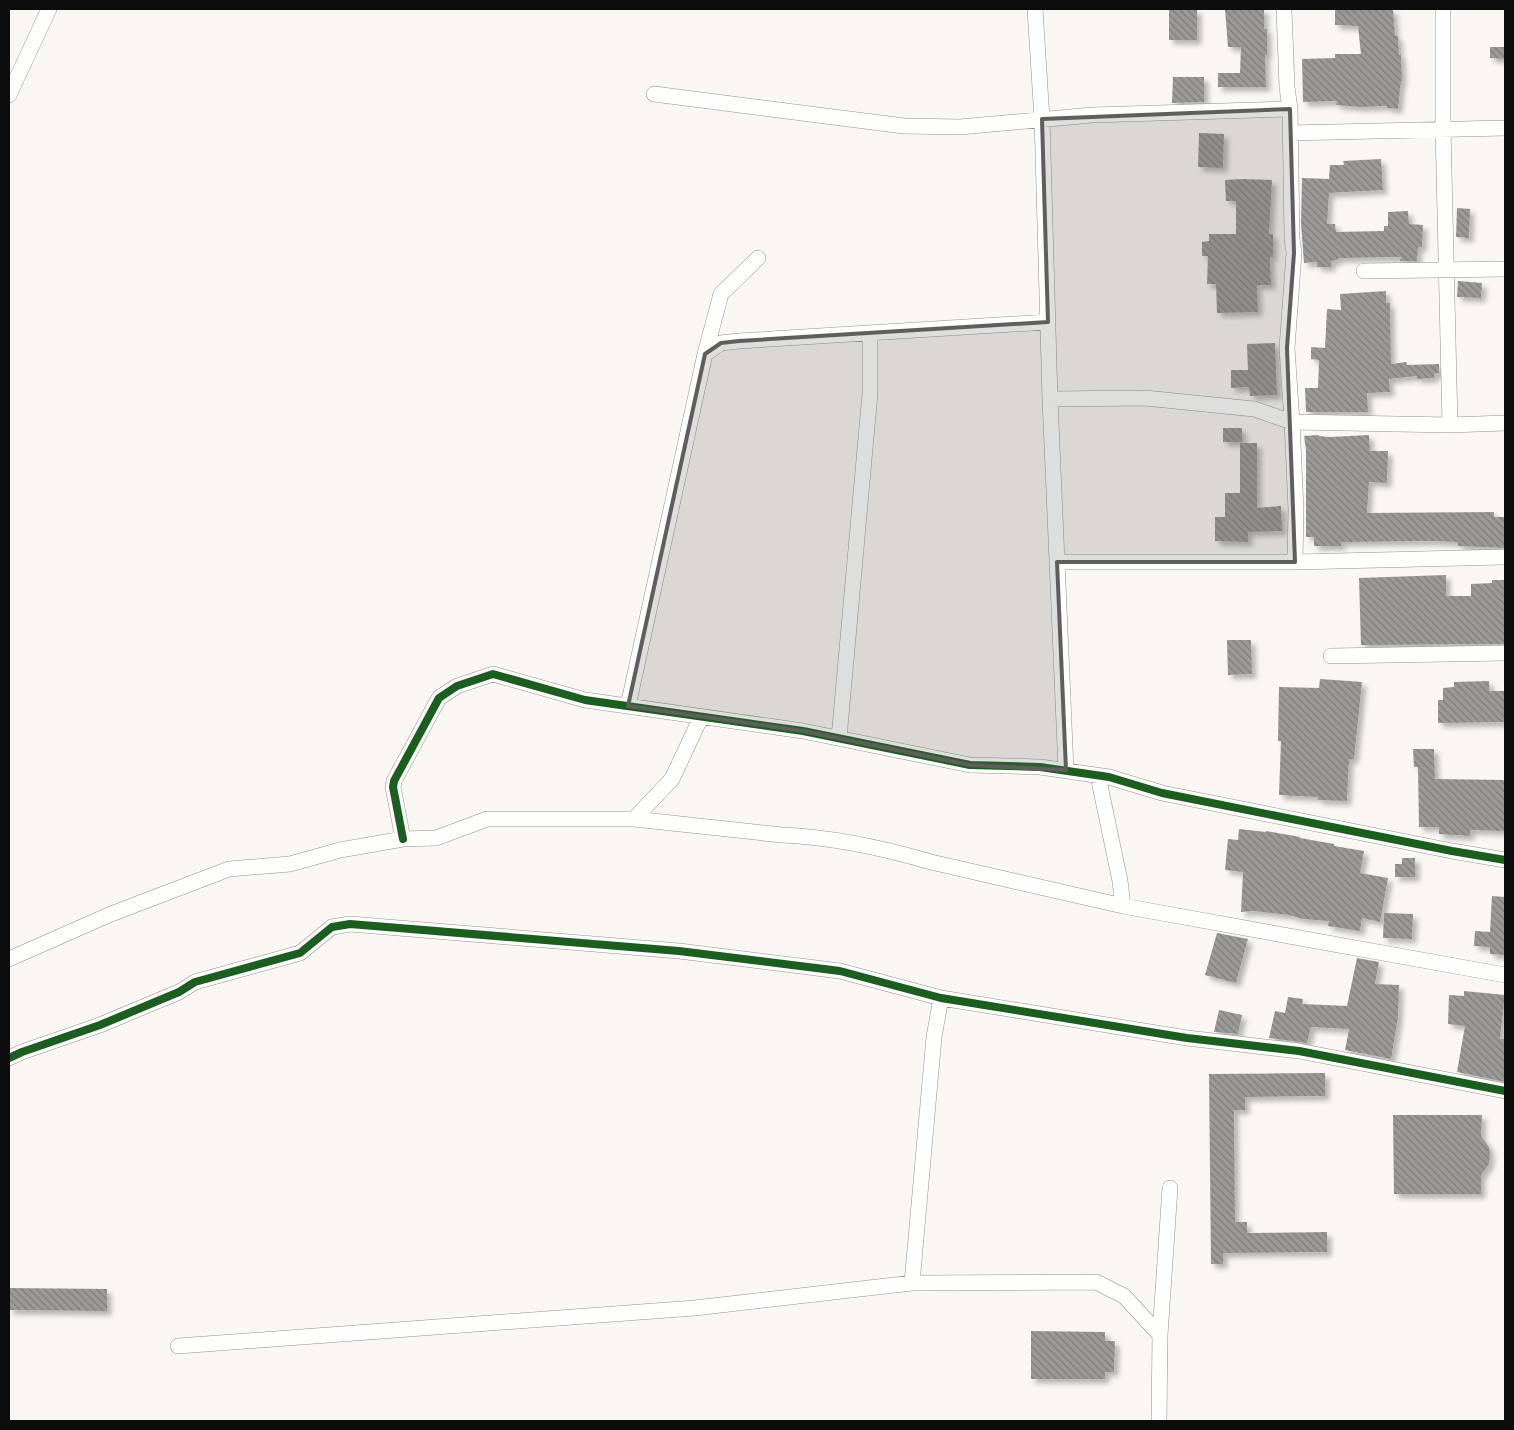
<svg xmlns="http://www.w3.org/2000/svg" width="1514" height="1430" font-family="'Zilla Slab',serif">
  <style>
    .building { fill: url(#building-back-hatch); filter: url(#shadow) }
    .lines { fill: none; stroke-linecap: round; stroke-linejoin: round }
    .minor-casing { stroke: #939290; stroke-width: 16 }
    .minor { stroke: #fefefd; stroke-width: 15 }
    .cycleway-casing { stroke: #fff; stroke-width: 11 }
    .cycleway { stroke: #1b5e20; stroke-width: 8 }
    .marked { fill: #5f5e5c; fill-opacity: 0.2; stroke: #5f5e5c; stroke-width: 4; stroke-linejoin: round }
  </style>
  <defs>
    <pattern id="building-back-hatch" width="6" height="6" patternUnits="userSpaceOnUse" patternTransform="scale(1.25)"><rect width="6" height="6" fill="#9c9a97"/><path d="M-1 5l2 2M0 0l6 6M5-1l2 2" fill="none" stroke="#7e7c7a"/></pattern>
    <filter id="shadow"><feDropShadow dx="4.5" dy="4.5" stdDeviation="2.5" flood-color="#0004"/></filter>
  </defs>
  <rect width="100%" height="100%" fill="#faf7f2"/>
  <path class="building" d="M1169 9H1197V40H1169Z
    M1225 9H1264V29H1267V55H1265L1266 87H1218V73H1240L1241 47H1228Z
    M1335 9H1393L1395 36H1398L1399 55 1401 54 1402 81H1401L1398 109 1387 108V106L1362 107 1336 105 1337 101 1303 102 1302 59 1335 58V54H1361L1358 26 1335 25Z
    M1490 47H1505V59L1490 58Z
    M1173 77H1204V102L1172 103Z
    M1199 133 1224 134 1223 168 1198 167Z
    M1381 159 1383 190 1329 193 1327 224H1335L1336 232 1384 231V226H1388V212L1408 211 1409 224 1423 225 1422 247H1418L1417 261H1400L1401 257 1338 258V260L1331 261V267H1317V262L1304 263 1301 224 1302 178 1329 179 1330 165H1344L1343 161Z
    M1242 179 1272 180 1269 234H1273V257H1270L1271 285H1257L1258 312 1217 313 1216 284H1207L1208 256H1202V242L1209 241V234H1236V201H1226L1225 180Z
    M1457 208 1470 209 1469 238 1456 237Z
    M1458 281 1482 283 1481 298 1457 297Z
    M1386 291V303H1390L1391 364 1406 362 1407 365 1439 364V373L1434 374V378L1417 379V376L1389 379 1390 392 1367 393 1368 412H1306L1305 388H1318L1319 360 1311 359V347L1325 348 1327 309 1341 310 1340 294Z
    M1275 343 1277 395 1250 396 1249 387 1231 388V370H1248L1247 344Z
    M1223 428H1242V442H1223Z
    M1319 435V436L1330 437 1369 435 1370 451H1388L1387 483 1369 482 1367 513 1494 512V517H1505V548L1458 546V542L1432 541 1341 542V546H1314V537H1306V450L1304 436Z
    M1240 443H1257V508L1281 506 1282 531 1248 532V542L1215 541V517H1225V493H1240Z
    M1446 575V596H1471V584L1492 583V580H1505V644L1361 645 1359 578Z
    M1227 640H1251L1252 674 1228 675Z
    M1320 679 1362 682 1354 759H1349L1347 801 1318 800V797L1279 795 1281 741H1278L1279 687 1319 688Z
    M1489 681V691H1505V722L1438 723V700H1443V688L1454 687V682Z
    M1413 749H1434L1435 779 1505 780V831L1470 830V836L1439 834V827H1419L1418 767H1414Z
    M1239 829 1266 832V831L1300 837V838L1334 844V846L1364 851 1360 873 1388 878 1380 922 1362 918 1360 931 1328 926 1329 921 1303 919 1289 915 1254 911 1241 912 1243 872 1225 870 1228 839 1238 840Z
    M1402 858H1415V877H1395V864H1402Z
    M1492 896 1505 897V955L1490 954V947L1474 946 1475 931 1490 932Z
    M1384 913 1413 914 1412 939 1383 938Z
    M1217 933 1248 939 1236 983 1205 975Z
    M1357 958 1379 962 1375 984 1399 985 1398 1018 1391 1059 1345 1050 1349 1029 1311 1027 1307 1043 1269 1038 1275 1011 1285 1013 1288 997 1303 999 1302 1004 1347 1006Z
    M1464 991 1505 995 1500 1039H1505V1082L1457 1072 1465 1026 1448 1024 1449 995 1464 996Z
    M1219 1010 1242 1015 1238 1034 1214 1032Z
    M1325 1073V1096L1245 1097V1110H1234L1235 1222H1247V1233L1327 1232V1252L1223 1253V1264H1211L1209 1074Z
    M1393 1115H1482L1481 1136 1489 1147 1490 1155 1489 1164 1481 1175V1194H1394Z
    M9 1288 107 1289V1311L9 1310Z
    M1031 1331 1105 1332V1341H1115L1114 1372H1105V1379H1031Z"/>
  <g class="lines">
    <defs>
      <path id="minor" d="M1035 9 1042 119 1050 399 1066 770
        M1284 9 1287 87 1290 109 1292 238 1294 253 1287 348 1292 422 1296 510 1295 562
        M1443 9V129L1450 425
        M654 94 904 126 960 127 1092 115 1290 109
        M9 95 49 9
        M1290 133 1505 128
        M1364 271 1505 269
        M705 354 721 294 758 258
        M1050 399 1145 398 1254 409 1292 422 1450 425 1505 423
        M1057 562H1295L1505 557
        M1331 656 1505 653
        M628 706 705 354 721 343 739 341 1048 322
        M839 738 870 393V333
        M1098 776 1120 881 1123 906
        M634 819 672 779 701 717
        M403 839 393 787 394 781 439 698 457 686 493 674 585 700 803 731 970 765 1040 767 1109 777 1162 793 1452 851 1505 860
        M9 959 111 914 229 869 290 864 340 850 403 839 436 838 487 819H634L782 835C831 837 883 848 931 862L1123 906 1505 975
        M9 1058 22 1052 100 1025 179 992 195 982 300 953 332 927 350 924 679 951 840 971 941 998 1187 1038 1299 1051 1505 1091
        M912 1283 934 1037 941 998
        M178 1346 695 1308 912 1283 1096 1282 1124 1296 1160 1335
        M1159 1421 1160 1335 1170 1188"/>
    </defs>
    <use href="#minor" class="minor-casing"/>
    <use href="#minor" class="minor"/>
    <defs>
      <path id="cycleway" d="M403 839 393 787 394 781 439 698 457 686 493 674 585 700 803 731 970 765 1040 767 1109 777 1162 793 1452 851 1505 860
        M9 1058 22 1052 100 1025 179 992 195 982 300 953 332 927 350 924 679 951 840 971 941 998 1187 1038 1299 1051 1505 1091"/>
    </defs>
    <use href="#cycleway" class="cycleway-casing"/>
    <use href="#cycleway" class="cycleway"/>
  </g>
  <path class="marked" d="M1290 109 1294 253 1287 348 1295 562H1057L1066 770 970 765 803 731 628 706 705 354 721 343 739 341 1048 322 1042 119Z"/>
  <rect width="1514" height="1430" fill="none" stroke="#0c0c0c" stroke-width="20"/>
</svg>
